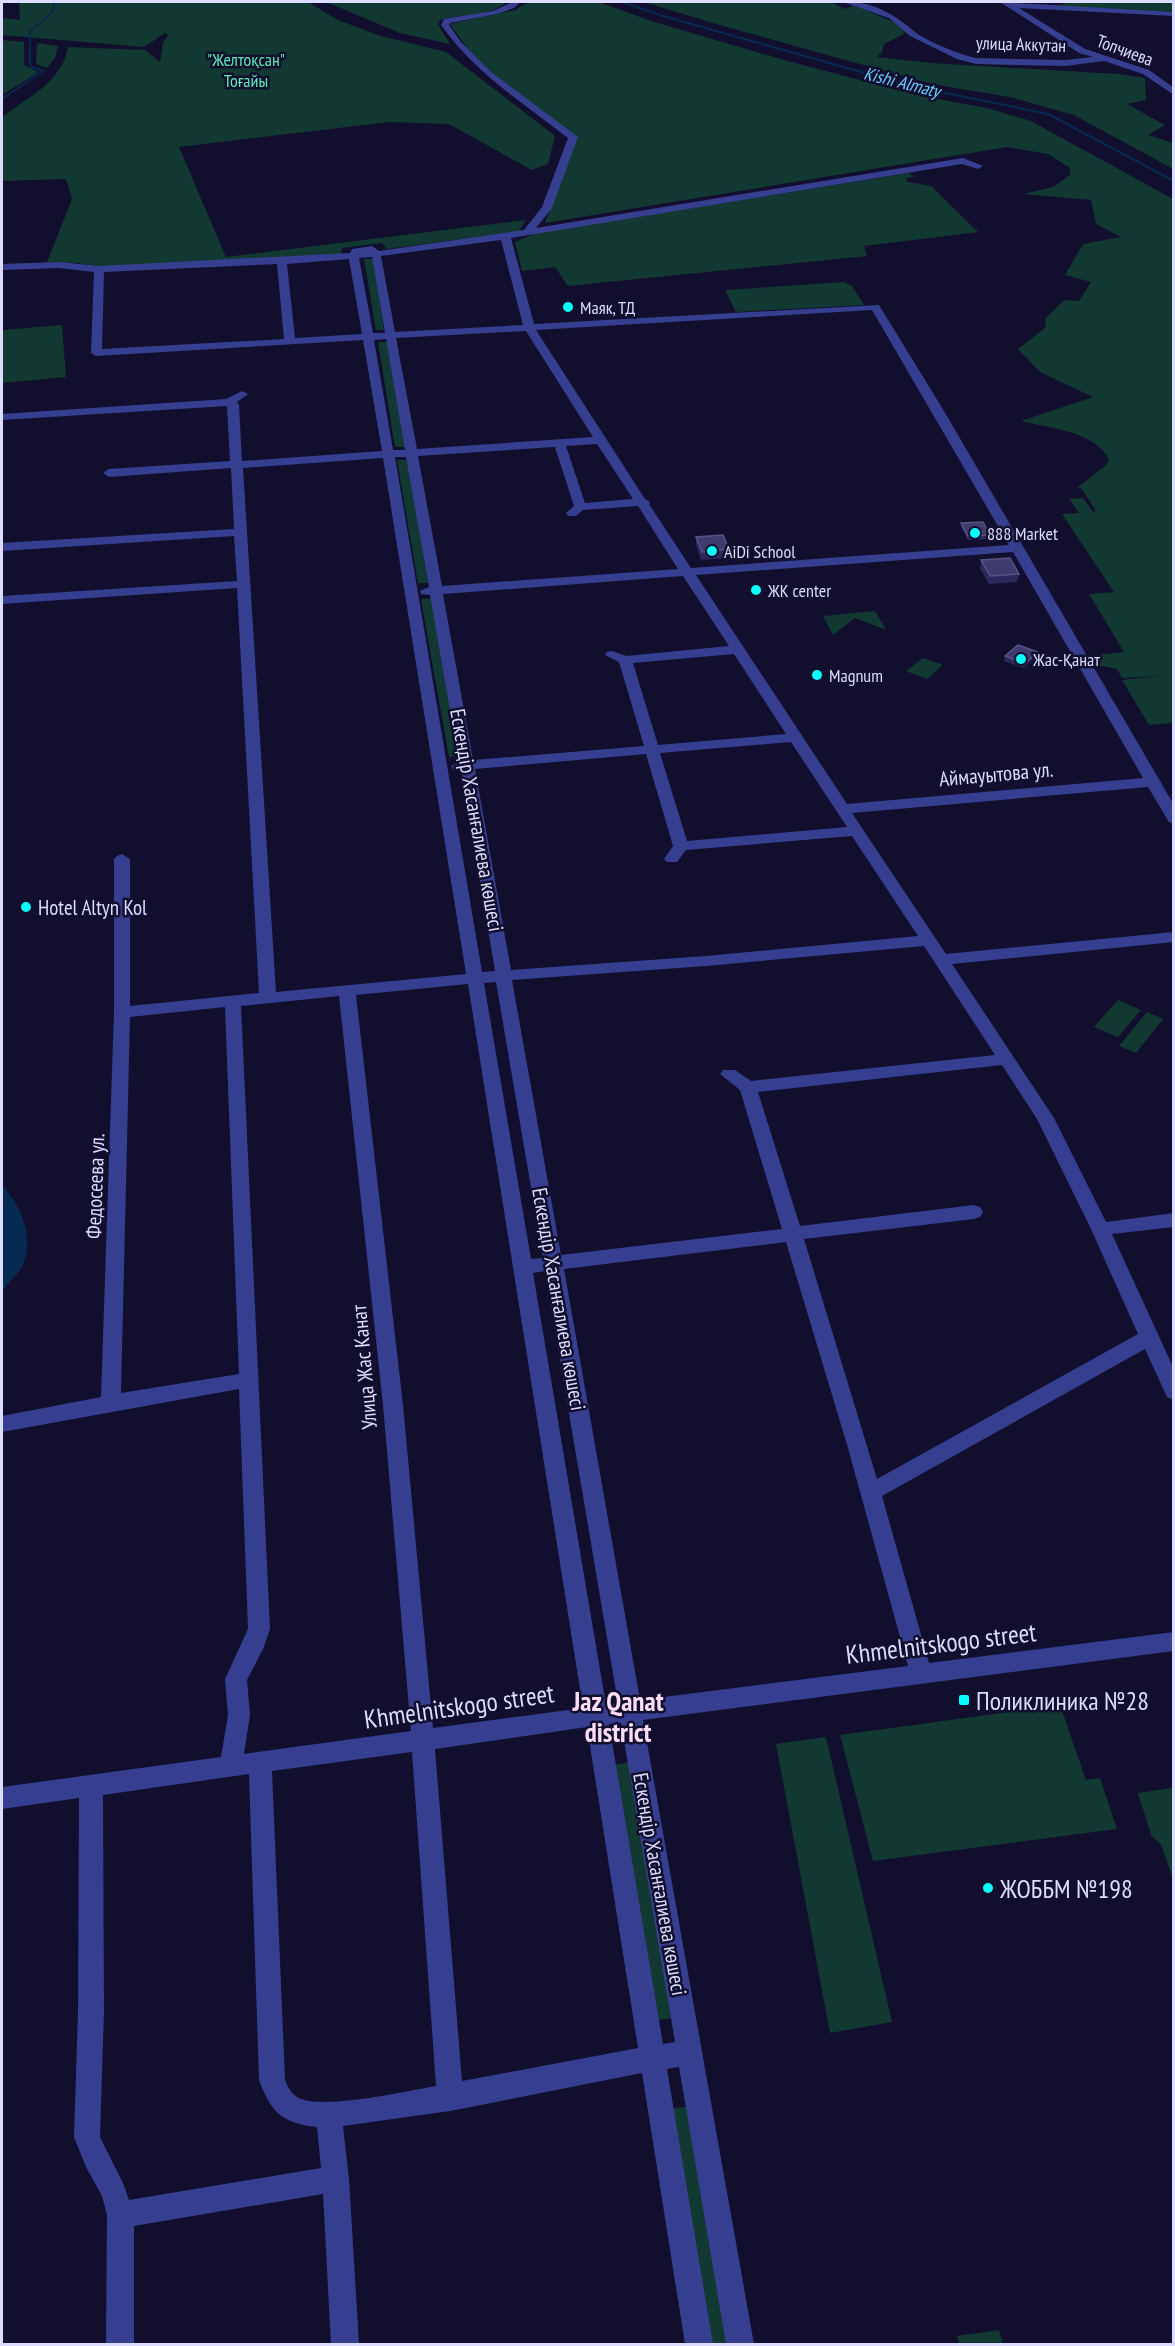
<svg xmlns="http://www.w3.org/2000/svg" width="1175" height="2346" font-family="'PT Sans Narrow',sans-serif">
  <style>
    .green { fill: #123832 }
    .water { fill: #06294f }
    .lines { fill: none; stroke-linecap: round; stroke-linejoin: round }
    .stream { stroke: #06294f; stroke-width: 2 }
    .minor { fill: #363e90; fill-rule: evenodd }
    .wall { fill: #2b285c }
    .shaded-wall { fill: #191642 }
    .building { fill: #3e3b6e; stroke: #575484; stroke-width: 1.5 }
    .poi-dot { fill: #07fffb; stroke: #110f2d; stroke-width: 2 }
    .labels { text-anchor: middle; dominant-baseline: central; stroke-width: 5; stroke-linejoin: round; paint-order: stroke }
    .far-street-label { font-size: 18px; fill: #dbdcff; stroke: #110f2d }
    .far-park-label { font-size: 18px; fill: #5ceab6; stroke: #110f2d }
    .far-water-label { font-size: 18px; font-style: italic; fill: #69cbff; stroke: #110f2d }
    .far-poi-label { font-size: 18px; fill: #dbdcff; stroke: #110f2d; text-anchor: start }
    .street-label { font-size: 21px; fill: #dbdcff; stroke: #110f2d }
    .poi-label { font-size: 21px; fill: #dbdcff; stroke: #110f2d; text-anchor: start }
    .near-street-label { font-size: 26px; fill: #dbdcff; stroke: #110f2d }
    .near-poi-label { font-size: 26px; fill: #dbdcff; stroke: #110f2d; text-anchor: start }
    .near-neighbourhood-label { font-size: 27px; font-weight: bold; fill: #ffddf7; stroke: #110f2d }
  </style>
  <rect width="100%" height="100%" fill="#110f2d"/>
  <path class="green" d="M19 2H308L338 20 381 36 446 52 555 136 548 164 532 170 449 124 389 122 179 147 226 257 526 220 519 231 387 249 382 243 342 248 341 255 102 267 78 263 47 262 72 199 66 179 2 181V117C27 98 63 81 68 47L145 50 160 62 163 43 168 35 165 33 144 47 2 35V18L20 20Z
    M326 2H506C492 17 459 14 440 20L438 24 450 44 400 33Z
    M529 2H599L651 21 784 60 916 95 987 108 1031 121 1173 199V723L1149 725 1122 680 1161 676 1122 678 1117 669 1092 664 1086 656 1124 652 1089 594 1114 592 1062 514 1079 513 1069 499 1083 498 1093 512 1096 511 1082 489 1077 488 1106 465 1109 460C1096 431 1048 428 1021 421L1093 397 1040 372 1018 349 1045 328 1046 318 1064 300 1079 301 1091 282 1065 275 1083 244 1121 237 1096 224 1091 200 1024 194 1053 187 1070 175V168L1048 154 1007 147 545 223 576 137 480 66 450 24 515 10Z
    M644 2H831L845 9 854 5 903 26 904 34 884 44 882 52 877 57 930 63 1118 74 1145 78 1146 100 1127 104 1165 125 1148 135 1173 143V169L1074 115 1010 97 932 84 716 24Z
    M1069 2H1173V12L1058 6Z
    M2 40 24 42V65L39 72 2 95Z
    M37 43 58 46 55 58 47 68 36 64Z
    M909 173 914 177 906 178 908 182 931 186 978 232 864 246 867 256 568 286 555 267 522 271 515 242 536 233Z
    M364 259H373L384 330H376Z
    M844 282 852 286 864 305 736 312 725 290Z
    M62 325 66 377 2 383V330Z
    M378 342H387L405 447H395Z
    M397 460H408L428 583H418Z
    M433 598 461 755 449 757 421 599Z
    M875 611 886 630 855 618 833 635 823 616Z
    M923 658 943 665 927 679 906 671Z
    M1118 1000 1141 1010 1118 1037 1094 1027Z
    M1147 1012 1163 1019 1136 1053 1119 1046Z
    M1060 1705 1086 1780 1100 1778 1117 1829 873 1861 840 1735Z
    M826 1737 892 2022 830 2033 776 1744Z
    M631 1762 674 2018 656 2020 611 1765Z
    M1173 1788H1174L1173 1879 1161 1845 1151 1835 1138 1793Z
    M690 2106 731 2344H711L669 2109Z
    M999 2330 1003 2344H959L957 2336Z"/>
  <path class="water" d="M2 1185C22 1206 36 1241 21 1269 16 1277 7 1284 2 1291Z"/>
  <g class="lines">
    <path class="stream" d="M622 2 660 15 907 85 1048 114 1174 181
      M30 41 29 33 53 11 54 2
      M2 99 43 71 30 66V44"/>
    <path class="minor" d="M512 2H520L514 8 497 14 450 23 449 25 461 42 491 72 578 137 552 208 536 228 963 158 983 166 978 169 962 164 511 238 534 324 879 305 944 411 1174 805V823L1169 822 1148 787 852 813 946 954 1174 932V942L952 964 1054 1118 1106 1222 1174 1213V1227L1112 1234 1174 1369V1400L1167 1397 1145 1349 882 1496 929 1663 1174 1632V1651L643 1720 754 2344H726L679 2067 667 2069 713 2344H685L642 2073 450 2111 343 2126 349 2179 359 2344H331L323 2194 134 2226V2344H106L107 2215 102 2196 86 2167 74 2137 78 2011 79 1798 2 1809V1787L221 1757 228 1715 225 1679 248 1629 239 1389 2 1432V1416L101 1397 114 1012V859L117 856 122 854 130 859V1006L259 993 237 588 2 604V596L237 581 234 536 2 551V543L234 529 231 468 109 477 103 473 109 469 230 461 227 406 2 420V414L226 399 242 391 248 394 237 402 239 405 242 461 382 451 363 340 96 356 91 353 94 272 59 268 2 270V264L59 262 99 266 350 253 352 249 372 246 379 251 524 230 542 207 568 138C522 102 475 73 441 25L444 19 493 11ZM501 240 523 325 395 332 381 256ZM372 257 385 333H373L359 258ZM349 259 362 334 295 338 287 264ZM277 264 284 339 102 349 104 272ZM872 310 1009 545 691 568 649 504 650 502 645 499 536 330ZM526 331 593 437 417 449 396 338ZM386 339 405 450H393L374 340ZM597 444 633 499 585 503 566 446ZM555 447 574 506 566 513 568 516H576L583 510 638 506 678 569 442 586 418 456ZM395 457H406L429 587 420 591 421 594 430 595 459 762 451 766 453 769 461 770 495 971 482 972ZM383 458 466 974 276 992 243 468ZM1013 552 1143 778 847 804 696 575ZM683 576 729 646 626 656 612 651 607 652 605 655 619 662 644 746 473 760 443 594ZM734 654 786 734 658 745 633 663ZM791 742 847 827 687 841 660 753ZM646 754 673 846 664 859 667 862H677L686 850 852 836 918 936 706 956 511 970 475 769ZM924 946 995 1055 751 1081 735 1070H723L720 1074 740 1090 782 1229 561 1255 512 980 706 966ZM496 982 543 1258 531 1259 484 983ZM468 984 583 1708 433 1728 403 1405 356 995ZM339 996 383 1405 411 1731 244 1754 250 1715 247 1680 263 1649 270 1629 241 1006ZM225 1007 239 1374 121 1393 130 1017ZM1002 1065 1037 1119 1091 1229 1138 1334 877 1479 804 1239 974 1219 980 1217 983 1212 980 1207 974 1205 800 1226 758 1092ZM786 1242 848 1448 908 1666 640 1700 564 1269ZM545 1271 618 1703 606 1705 533 1273ZM621 1723 675 2042 663 2044 609 1724ZM587 1727 638 2048 462 2081 435 1749ZM412 1752 436 2086C406 2091 324 2110 299 2098 291 2094 288 2087 285 2080L272 1771ZM249 1774 259 2080C271 2112 281 2123 317 2127L321 2168 129 2200 123 2183 100 2137 104 2011 103 1795Z
      M843 2C871 0 895 15 915 32 928 42 959 54 976 58L1065 60 1093 57 1079 53 1000 2 1174 12V16L1019 8 1085 49 1149 70 1174 88V95L1143 74 1104 61 1065 66 976 64 957 59 910 36 889 18Z"/>
  </g>
  <path class="wall" d="M961 523 990 535V539L968 540 961 527Z
    M696 537 729 549 728 558 701 560 696 545Z
    M981 560 1019 574 1017 582 989 584 980 569Z
    M1005 656 1037 657 1024 668 1004 661Z"/>
  <path class="shaded-wall" d="M1038 652 1037 657 1024 668 1025 664Z"/>
  <path class="building" d="M983 522 990 535 968 536 961 523Z
    M723 535 729 549 702 552 696 537Z
    M1010 558 1019 574 990 576 981 560Z
    M1018 645 1038 652 1025 664 1005 656Z"/>
  <g class="poi-dot">
    <circle cx="568" cy="307" r="6"/>
    <circle cx="975" cy="533" r="6"/>
    <circle cx="712" cy="551" r="6"/>
    <circle cx="756" cy="590" r="6"/>
    <circle cx="1021" cy="659" r="6"/>
    <circle cx="817" cy="675" r="6"/>
    <circle cx="26" cy="907" r="6"/>
    <rect x="958" y="1694" width="12" height="12" rx="3"/>
    <circle cx="988" cy="1888" r="6"/>
  </g>
  <g class="labels">
    <g class="far-street-label">
      <text transform="translate(1021 44) rotate(2)">улица Аккутан</text>
      <text transform="translate(1125 50) rotate(20)">Топчиева</text>
    </g>
    <g class="far-park-label">
      <text x="246" y="59">"Желтоқсан"<tspan x="246" dy="21">Тоғайы</tspan></text>
    </g>
    <g class="far-water-label">
      <text transform="translate(902 82) rotate(14)">Kіshі Almaty</text>
    </g>
    <g class="far-poi-label">
      <text x="580" y="307">Маяк, ТД</text>
      <text x="987" y="533">888 Market</text>
      <text x="724" y="551">AiDi School</text>
      <text x="768" y="590">ЖК center</text>
      <text x="1033" y="659">Жас-Қанат</text>
      <text x="829" y="675">Magnum</text>
    </g>
    <g class="street-label">
      <text transform="translate(996 774) rotate(-5)">Аймауытова ул.</text>
      <text transform="translate(477 820) rotate(80)">Ескендір Хасанғалиева көшесі</text>
      <text transform="translate(95 1186) rotate(-88)">Федосеева ул.</text>
      <text transform="translate(559 1299) rotate(80)">Ескендір Хасанғалиева көшесі</text>
      <text transform="translate(364 1367) rotate(-95)">Улица Жас Канат</text>
      <text transform="translate(660 1884) rotate(80)">Ескендір Хасанғалиева көшесі</text>
    </g>
    <g class="poi-label">
      <text x="38" y="907">Hotel Altyn Kol</text>
    </g>
    <g class="near-street-label">
      <text transform="translate(941 1643) rotate(-7)">Khmelnitskogo street</text>
      <text transform="translate(459 1706) rotate(-8)">Khmelnitskogo street</text>
    </g>
    <g class="near-poi-label">
      <text x="976" y="1700">Поликлиника №28</text>
      <text x="1000" y="1888">ЖОББМ №198</text>
    </g>
    <g class="near-neighbourhood-label">
      <text x="618" y="1701">Jaz Qanat<tspan x="618" dy="31">district</tspan></text>
    </g>
  </g>
  <rect width="1175" height="2346" fill="none" stroke="#dbdcff" stroke-width="6"/>
</svg>
